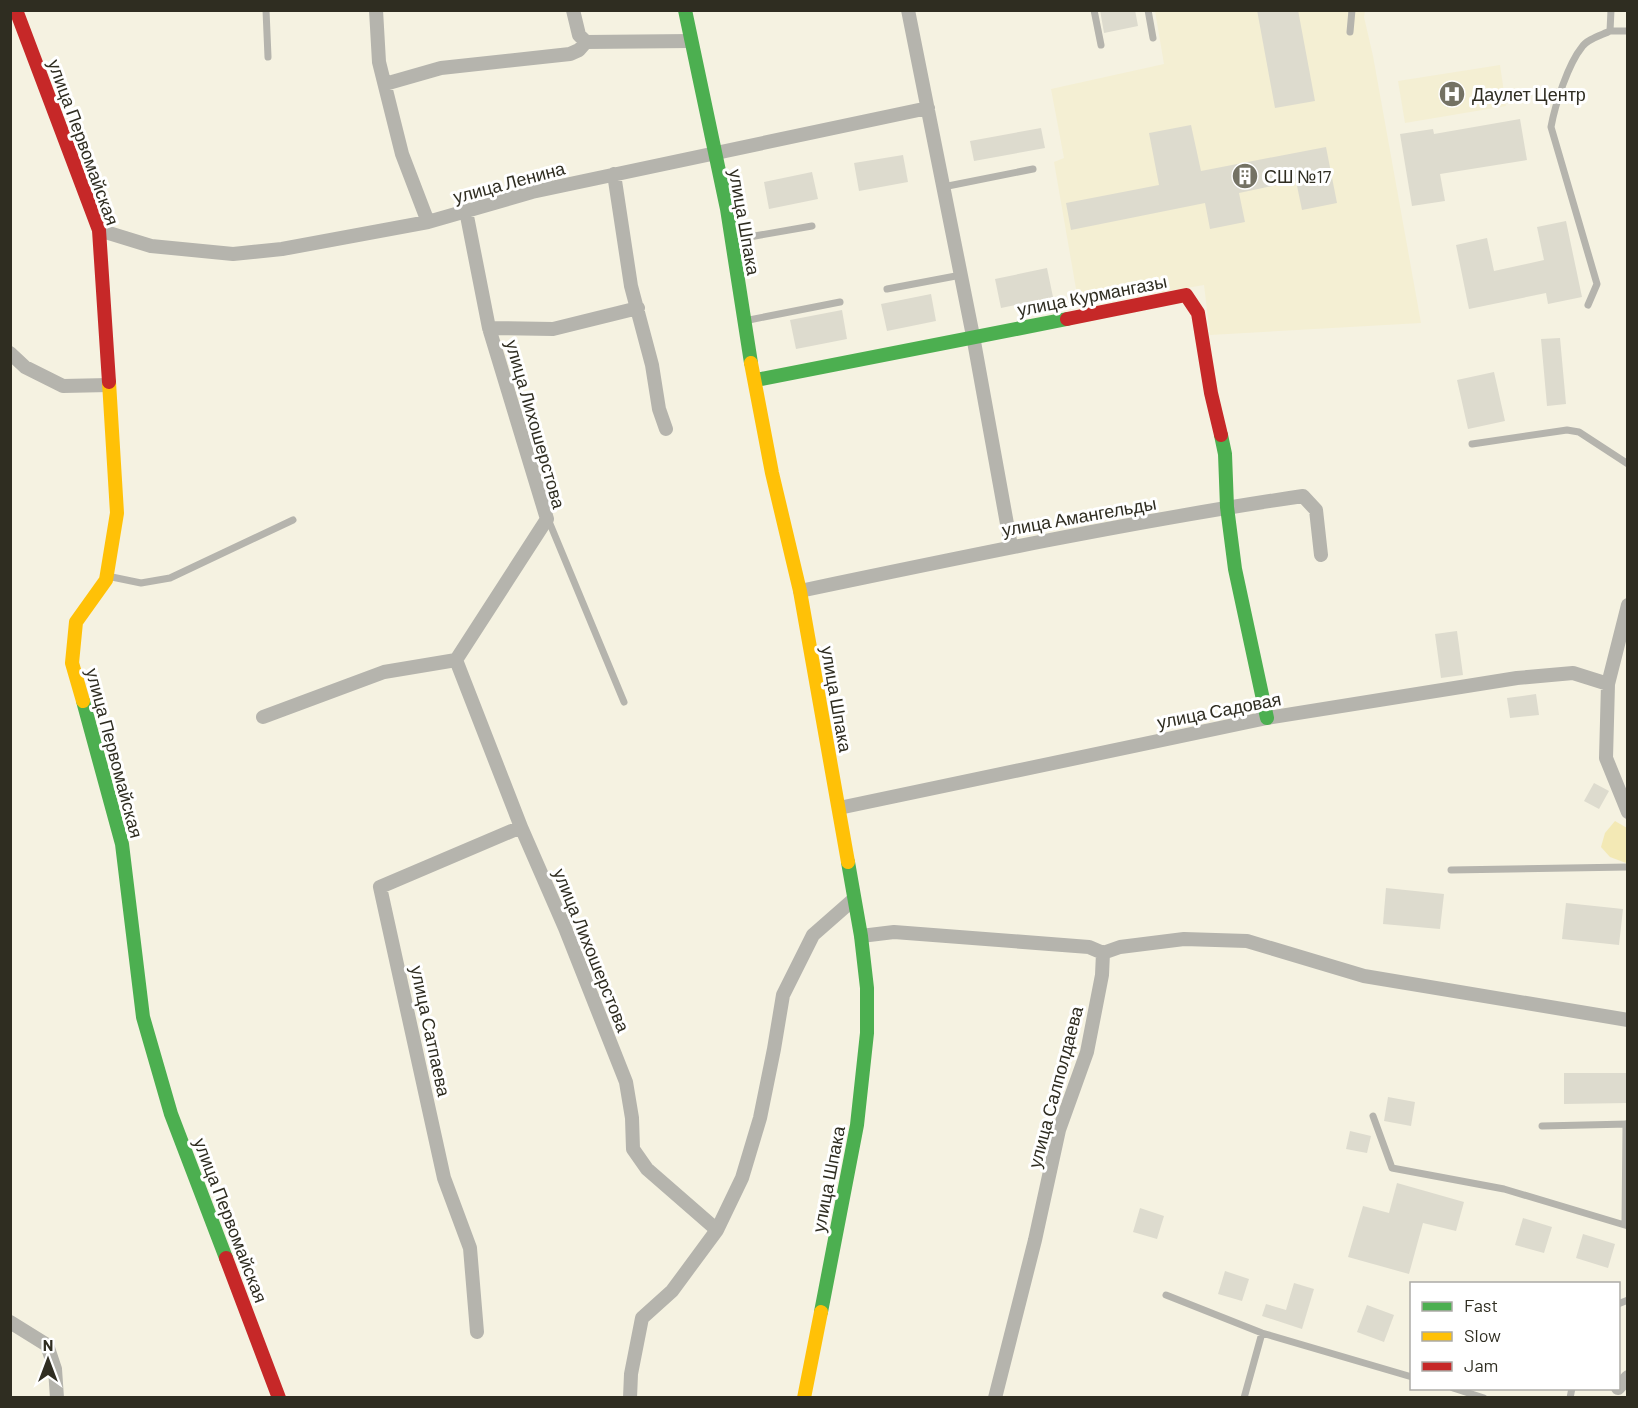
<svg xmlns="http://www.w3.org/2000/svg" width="1638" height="1408" font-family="Barlow,sans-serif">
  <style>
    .built { fill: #f4efd3 }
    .green { fill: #f3e9b5 }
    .building { fill: #dddbce }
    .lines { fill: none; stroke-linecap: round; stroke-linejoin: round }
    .lane { stroke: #b5b4ad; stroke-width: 7 }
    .street { stroke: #b5b4ad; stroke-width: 14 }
    .fast { stroke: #4caf50; stroke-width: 14 }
    .slow { stroke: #ffc107; stroke-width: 14 }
    .jam { stroke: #c62828; stroke-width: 14 }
    .labels { text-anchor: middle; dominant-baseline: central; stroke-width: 6; stroke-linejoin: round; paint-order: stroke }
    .poi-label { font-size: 18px; fill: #2f2d21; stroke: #fff; text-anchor: start }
    .street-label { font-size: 18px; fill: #2f2d21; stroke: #fff }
  </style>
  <rect width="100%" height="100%" fill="#f5f2e1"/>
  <path class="built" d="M1155 11H1365L1364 17 1373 56 1421 323 1210 335 1204 285 1079 306 1054 162 1064 158 1051 89 1164 64Z
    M1500 65 1506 106 1405 123 1398 81Z"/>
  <path class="green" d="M1615 821 1627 828 1626 863 1610 857 1601 847 1605 833Z"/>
  <path class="building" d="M1100 10H1135L1138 26 1104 33Z
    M1257 10H1298L1315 101 1275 108Z
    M1520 119 1527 160 1440 174 1445 201 1412 206 1400 134 1433 129 1434 134Z
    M1191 125 1201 171 1326 147 1337 203 1302 210 1296 181 1239 193 1245 222 1210 229 1205 203 1071 230 1066 203 1159 185 1149 133Z
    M1041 128 1045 148 974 161 970 141Z
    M903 155 908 182 859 191 854 163Z
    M812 172 818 199 769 209 764 182Z
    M1566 221 1582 297 1548 304 1546 293 1469 309 1456 245 1487 238 1494 271 1544 260 1537 227Z
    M1047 268 1053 297 1001 308 995 279Z
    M931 294 936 321 887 331 881 304Z
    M842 310 847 339 796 349 790 320Z
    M1560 338 1566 404 1547 406 1541 339Z
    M1494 372 1505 421 1468 429 1457 380Z
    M1457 631 1463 675 1441 678 1435 634Z
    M1536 694 1539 715 1510 718 1507 698Z
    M1594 783 1609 791 1599 809 1584 801Z
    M1386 888 1444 894 1440 929 1383 924Z
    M1566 903 1623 909 1619 945 1562 939Z
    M1564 1073H1628V1103L1564 1104Z
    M1388 1097 1415 1102 1411 1126 1384 1121Z
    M1350 1131 1371 1136 1367 1153 1346 1149Z
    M1397 1183 1464 1202 1456 1231 1423 1223 1409 1274 1348 1257 1363 1206 1389 1213Z
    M1140 1208 1164 1216 1157 1239 1133 1232Z
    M1523 1218 1552 1227 1544 1253 1515 1245Z
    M1583 1234 1615 1244 1608 1268 1576 1258Z
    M1225 1271 1249 1279 1242 1301 1218 1294Z
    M1294 1283 1314 1289 1302 1329 1262 1316 1266 1304 1286 1310Z
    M1367 1305 1394 1315 1384 1342 1357 1332Z"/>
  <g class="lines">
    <path class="lane" d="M266 10 268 57
      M1094 10 1101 45
      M1148 10 1153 38
      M1610 31H1628
      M1350 32 1352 10
      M943 187 1033 169
      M732 240 812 226
      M887 289 961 275
      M1588 305 1597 284 1551 127C1555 105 1568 64 1582 47 1587 39 1602 35 1610 31L1611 10
      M744 321 840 302
      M1472 444 1567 430 1579 432 1628 464
      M548 519 624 702
      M107 576 141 583 170 578 293 520
      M1451 870 1628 867
      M1373 1116 1392 1168 1504 1189 1628 1226
      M1542 1126 1628 1124
      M1625 1225 1626 1124
      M1166 1295 1262 1333 1412 1377
      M1618 1304 1628 1300
      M1453 1388 1484 1398
      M1244 1398 1262 1333
      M1570 1398 1572 1388"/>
    <path class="street" d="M376 10 379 62 402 154 428 222
      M573 10 579 35 586 42 691 41
      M908 10 973 336 1011 546
      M385 84 441 68 570 54 579 50 586 42
      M614 174 631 286 652 365 659 409 666 429
      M99 230 151 246 233 254 282 249 428 222 532 192 928 108
      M489 328 553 329 638 308
      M10 353 25 367 63 386 109 385
      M800 591C967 556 1134 521 1303 496L1316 510 1321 555
      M1628 605 1608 684 1606 758 1628 812
      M456 660 521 827 565 928 626 1082 632 1118 633 1149 647 1169 717 1230
      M263 717 384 672 456 660 547 519 489 328 466 211
      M839 808 1267 718 1517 678 1573 673 1608 684
      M861 936 894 932 1089 947 1103 953 1102 975 1087 1052 1059 1130 1035 1240 995 1398
      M1103 953 1120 947 1184 939 1247 941 1364 976 1628 1020
      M10 1322 47 1345 55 1369 57 1398
      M477 1332 470 1248 444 1178 380 887 521 827
      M1618 1388 1628 1377
      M630 1398 631 1374 642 1318 672 1291 717 1230 742 1178 760 1118 774 1049 783 995 813 935 854 899"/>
    <path class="fast" d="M685 10 727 209 751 363
      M756 380 1067 319
      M1221 435 1225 454 1227 507 1235 569 1267 718
      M83 701 122 844 143 1017 171 1114 226 1258
      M821 1312 857 1125 867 1033V988L861 936 848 862"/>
    <path class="slow" d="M751 363 772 473 800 591 848 862
      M83 701 72 663 76 622 106 580 117 513 109 382
      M804 1398 821 1312"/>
    <path class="jam" d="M16 10 99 230 109 382
      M1067 319 1186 295 1198 313 1211 393 1221 435
      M226 1258 279 1398"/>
  </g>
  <defs>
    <symbol id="hospital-disc" viewBox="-11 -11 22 22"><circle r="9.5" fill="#747264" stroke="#fff"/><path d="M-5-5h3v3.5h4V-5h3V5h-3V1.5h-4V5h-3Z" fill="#fff"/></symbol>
    <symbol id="building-disc" viewBox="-11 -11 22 22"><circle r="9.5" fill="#747264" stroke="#fff"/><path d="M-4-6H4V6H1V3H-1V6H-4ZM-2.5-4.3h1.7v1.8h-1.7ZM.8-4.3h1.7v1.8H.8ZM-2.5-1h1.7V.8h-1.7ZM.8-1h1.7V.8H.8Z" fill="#fff"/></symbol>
  </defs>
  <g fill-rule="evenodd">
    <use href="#hospital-disc" x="1437" y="79" width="30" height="30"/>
    <use href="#building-disc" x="1230" y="161" width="30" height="30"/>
  </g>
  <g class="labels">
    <g class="poi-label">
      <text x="1472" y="94">Даулет Центр</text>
      <text x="1264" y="176">СШ №17</text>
    </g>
    <g class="street-label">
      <text transform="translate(84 142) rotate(70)">улица Первомайская</text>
      <text transform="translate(509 182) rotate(-15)">улица Ленина</text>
      <text transform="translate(745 222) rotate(80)">улица Шпака</text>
      <text transform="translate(1092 295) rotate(-11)">улица Курмангазы</text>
      <text transform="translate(536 424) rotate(74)">улица Лихошерстова</text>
      <text transform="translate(1079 516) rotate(-10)">улица Амангельды</text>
      <text transform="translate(837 699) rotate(80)">улица Шпака</text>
      <text transform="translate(1219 710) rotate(-11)">улица Садовая</text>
      <text transform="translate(115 753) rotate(75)">улица Первомайская</text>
      <text transform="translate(592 950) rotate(68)">улица Лихошерстова</text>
      <text transform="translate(431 1031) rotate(78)">улица Сатпаева</text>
      <text transform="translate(1055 1087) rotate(-75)">улица Салполдаева</text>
      <text transform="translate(828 1179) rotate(-79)">улица Шпака</text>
      <text transform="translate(231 1220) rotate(69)">улица Первомайская</text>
    </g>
  </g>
  <rect width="1638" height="1408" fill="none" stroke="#2f2d21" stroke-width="24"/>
  <rect x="1410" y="1282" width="210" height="108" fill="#ffffff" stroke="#acaba6" stroke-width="1.5"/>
  <rect x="1422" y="1302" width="30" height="9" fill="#4caf50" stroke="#acaba6" stroke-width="1.5"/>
  <text x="1464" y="1312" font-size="18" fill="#2f2d21">Fast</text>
  <rect x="1422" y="1332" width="30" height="9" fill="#ffc107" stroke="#acaba6" stroke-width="1.5"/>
  <text x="1464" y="1342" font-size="18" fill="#2f2d21">Slow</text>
  <rect x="1422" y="1362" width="30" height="9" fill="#c62828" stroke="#acaba6" stroke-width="1.5"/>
  <text x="1464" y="1372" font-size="18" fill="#2f2d21">Jam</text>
  <g transform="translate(48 1360)" stroke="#ffffff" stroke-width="4.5" paint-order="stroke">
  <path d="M0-4.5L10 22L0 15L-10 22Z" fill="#2f2d21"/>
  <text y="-9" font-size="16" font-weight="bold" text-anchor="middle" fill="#2f2d21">N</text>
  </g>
</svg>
